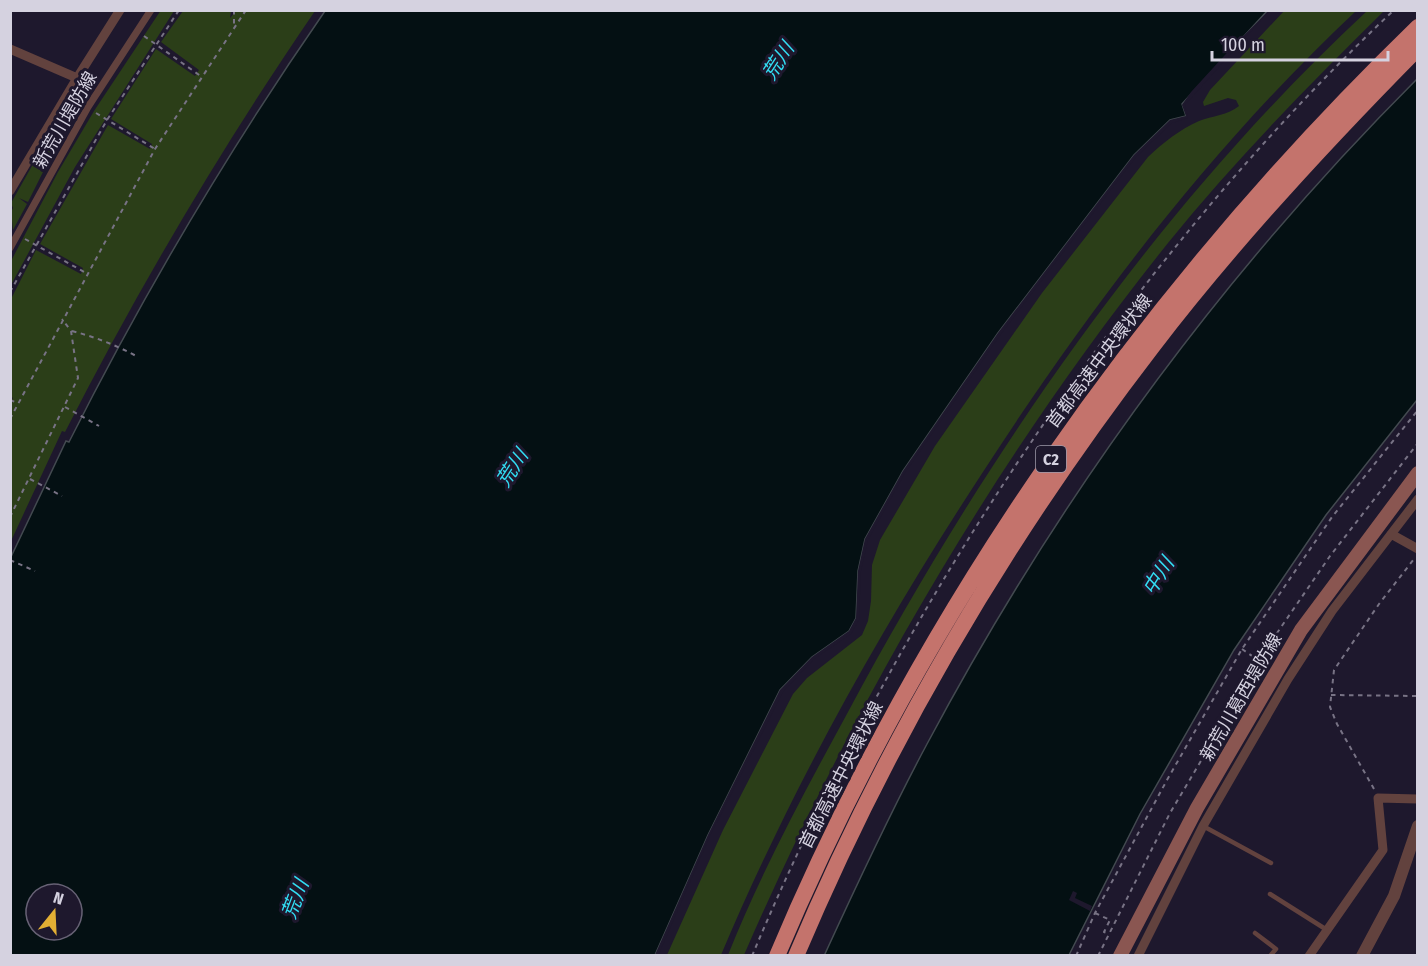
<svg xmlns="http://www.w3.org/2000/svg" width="1428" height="966" font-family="'Fira Sans Condensed','Noto Sans JP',sans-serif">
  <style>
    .green { fill: #2b3e18 }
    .water { fill: #041013; stroke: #434a50; stroke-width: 1.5; fill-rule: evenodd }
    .pier { fill: #1e182d }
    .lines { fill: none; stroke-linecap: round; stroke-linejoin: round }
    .path { stroke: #787385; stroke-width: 2; stroke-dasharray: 4.5 4.5; stroke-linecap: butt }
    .service { stroke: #62423e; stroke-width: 4.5 }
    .pedestrian { stroke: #62423e; stroke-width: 7 }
    .minor { stroke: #62423e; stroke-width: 9 }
    .tertiary { stroke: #62423e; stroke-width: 12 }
    .secondary { stroke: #8a5651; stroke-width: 14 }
    .motorway { stroke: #c4736c; stroke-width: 16 }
    .labels { text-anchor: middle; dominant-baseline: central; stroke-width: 6; stroke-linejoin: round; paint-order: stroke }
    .shield { fill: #1e182d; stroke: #9e9aaa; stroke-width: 1.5 }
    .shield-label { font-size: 16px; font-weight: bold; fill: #d5d2e0 }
    .street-label { font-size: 18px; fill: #d5d2e0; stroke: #1e182d }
    .water-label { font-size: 20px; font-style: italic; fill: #32ddf3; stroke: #1e182d }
  </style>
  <rect width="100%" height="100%" fill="#1e182d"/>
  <path class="green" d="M161 10 174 11 75 167 11 285V261L58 172 94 111Z
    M1285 10 1356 11C1211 147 1089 308 981 475 881 628 792 787 721 955H667L723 830 793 694 807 678 862 635 868 621 871 601 872 565 880 540 935 446 1042 293 1148 157C1164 142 1179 130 1199 121 1212 116 1228 115 1239 106L1236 100 1228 98 1204 106 1203 102 1210 90Z
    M183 11H231L230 18 236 11H315C223 145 139 287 65 432L62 431 11 541 10 403 13 398 10 396 11 299 36 250 81 274 83 268 40 244 108 125 150 149 152 144 111 119 156 49 195 76 199 70 161 42Z
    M1367 11H1384C1309 85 1234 161 1168 243 995 459 854 702 744 955H728C761 872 805 791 848 712 984 458 1155 208 1367 11Z
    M75 90 69 107 79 108 62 139 53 135 61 141 45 171 35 167 43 172 28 202 19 198 27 204 13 230 11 212 13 208 11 203Z"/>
  <path class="water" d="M325 11H1267L1182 104 1186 116 1170 120 1134 155 998 333 903 471 865 539 858 571 856 618 849 631 812 657 780 690 708 835 655 955H11L10 559 66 441 69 442C144 293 230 148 325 11ZM36 894H72V930H36Z
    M1417 79V400L1326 515 1234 650 1140 814 1069 955 824 956C857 884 890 813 927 744 1057 500 1222 274 1417 79Z"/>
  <path class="pier" d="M1270 10 1185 105 1188 118 1172 123 1136 157 1001 334 905 473 868 540 861 571 859 620 851 634 814 659 783 692 710 836 658 956 655 955 708 835 780 690 812 657 849 631 856 618 858 571 865 539 903 471 998 333 1134 155 1170 120 1186 116 1182 105 1191 92 1235 44Z
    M1073 891 1077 893 1075 898 1092 906 1090 911 1069 900Z"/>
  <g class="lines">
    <path class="path" d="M234 10V25
      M144 36 202 77
      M96 113 155 149
      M25 239 86 273
      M10 292 107 120 179 10
      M72 331C95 337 116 345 138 357
      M10 400 18 403
      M65 407 99 426
      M10 419 155 149 246 10
      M30 479 62 496
      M10 517 78 378 71 331 62 319
      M10 560 35 571
      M1242 649 1255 658 1248 669 1253 672
      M1331 695 1418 696
      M1374 789 1337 724 1330 707 1334 670 1379 604 1414 559
      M1095 913 1110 920 1104 932 1107 933
      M752 956C895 616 1124 264 1394 10
      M1076 956 1095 913 1167 780 1242 649 1332 517 1418 410
      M1098 956 1170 813 1277 633 1330 556 1418 443"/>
    <path class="service" d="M1203 826 1271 863
      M1270 894 1327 930
      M1255 933 1276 949 1270 956"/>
    <path class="pedestrian" d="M10 248 88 107 151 10"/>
    <path class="minor" d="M10 49 77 78 120 10
      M10 191 77 78
      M1391 534 1418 549
      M1138 956 1203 826 1288 679 1332 611 1418 499
      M1309 956 1383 850 1378 798 1418 799"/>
    <path class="tertiary" d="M1362 956 1394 896 1418 826"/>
    <path class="secondary" d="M1120 956 1197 808 1301 630 1418 473"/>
    <path class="motorway" d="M777 956C924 607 1147 290 1418 27
      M796 956C888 738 1008 534 1152 347 1233 241 1324 143 1418 48"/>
  </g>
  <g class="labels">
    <rect class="shield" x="1036" y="446" width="30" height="26" rx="4.5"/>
    <g class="shield-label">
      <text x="1051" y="459">C2</text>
    </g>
    <g class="street-label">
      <text transform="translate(65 120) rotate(-60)">新荒川堤防線</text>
      <text transform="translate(1099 361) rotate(-53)">首都高速中央環状線</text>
      <text transform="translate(1241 697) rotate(-60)">新荒川葛西堤防線</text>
      <text transform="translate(841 775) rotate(-63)">首都高速中央環状線</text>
    </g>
    <g class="water-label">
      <text transform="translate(778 61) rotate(-57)">荒川</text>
      <text transform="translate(512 468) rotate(-57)">荒川</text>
      <text transform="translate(1158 576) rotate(-58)">中川</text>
      <text transform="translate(295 899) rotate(-69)">荒川</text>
    </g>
  </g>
  <rect width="1428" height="966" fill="none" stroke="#d5d2e0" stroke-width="24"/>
  <g transform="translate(54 912) rotate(18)"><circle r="28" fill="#1e182d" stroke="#676275" stroke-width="1.5"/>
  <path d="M0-4.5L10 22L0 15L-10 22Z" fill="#e2af34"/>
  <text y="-9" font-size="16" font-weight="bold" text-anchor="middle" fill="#d5d2e0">N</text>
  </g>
  <path d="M1212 51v9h176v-9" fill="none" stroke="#d5d2e0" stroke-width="3"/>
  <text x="1221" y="51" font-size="18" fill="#d5d2e0" stroke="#1e182d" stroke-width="4.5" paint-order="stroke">100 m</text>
</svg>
